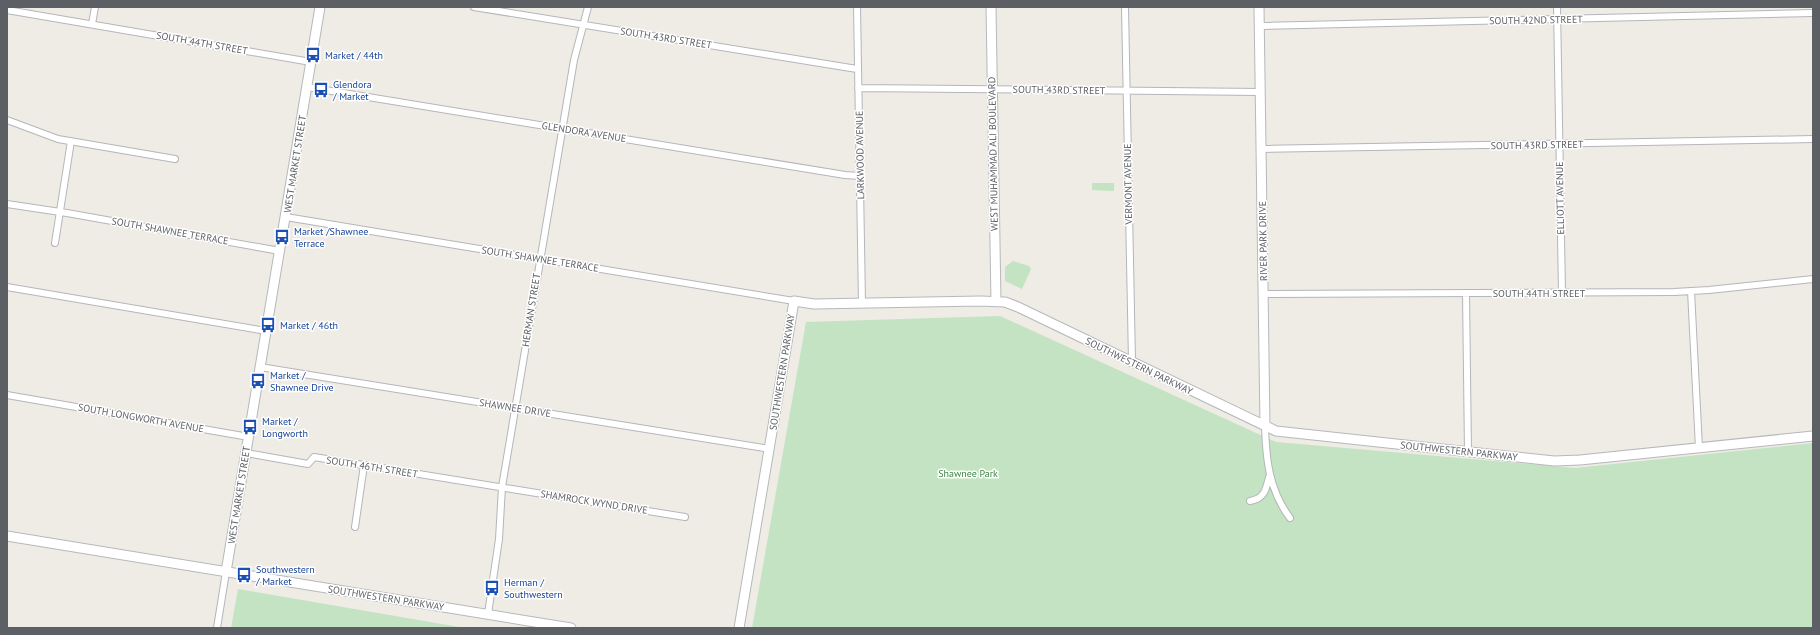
<svg xmlns="http://www.w3.org/2000/svg" width="1820" height="635" font-family="'PT Sans',sans-serif">
  <style>
    .green { fill: #c3e3c3 }
    .lines { fill: none; stroke-linecap: round; stroke-linejoin: round }
    .street-casing { stroke: #b5b6ba; stroke-width: 8 }
    .secondary-casing { stroke: #b6b8bd; stroke-width: 11 }
    .street { stroke: #fff; stroke-width: 6 }
    .secondary { stroke: #fff; stroke-width: 9 }
    .labels { text-anchor: middle; dominant-baseline: central; stroke-width: 3; stroke-linejoin: round; paint-order: stroke }
    .street-label { font-size: 10px; fill: #5c5f64; stroke: #fff }
    .transit-label { font-size: 10px; fill: #164399; stroke: #fff; text-anchor: start }
    .park-label { font-size: 10px; fill: #3c8340; stroke: #fff }
  </style>
  <rect width="100%" height="100%" fill="#eeece4"/>
  <path class="green" d="M1092 183H1114V191L1092 190Z
    M1013 261 1029 266 1031 269 1022 289 1005 281V267Z
    M1000 316 1276 442 1575 468 1813 443V628H752L806 322Z
    M238 589 465 628H466H231Z"/>
  <g class="lines">
    <defs>
      <path id="street" d="M474 7 857 69
        M857 7 862 303
        M1125 7 1132 362
        M1557 7 1562 292
        M7 10 311 62
        M92 24 95 7
        M1260 26 1813 13
        M307 87 845 175 860 176
        M858 88 1261 92
        M7 120 58 139 175 159
        M1262 149 1813 139
        M7 204 67 213 280 251
        M286 217 794 301
        M55 243 71 141
        M7 287 266 331
        M1691 291 1699 448
        M1466 293 1468 452
        M1264 294 1674 292 1709 290 1813 279
        M260 367 770 449
        M7 395 249 437
        M1265 426C1266 460 1269 490 1290 518
        M246 453 308 464 314 457 685 517
        M1250 501C1264 499 1266 490 1269 477
        M355 527 364 465
        M488 614 499 539 502 487 574 60 588 7
        M217 628 226 572"/>
      <path id="secondary" d="M991 7 996 302
        M1259 7 1265 426
        M7 536 571 628
        M226 572 320 7
        M739 628 794 301 814 304 981 301 1005 302 1018 307 1276 431 1554 461 1580 460 1813 436"/>
    </defs>
    <use href="#street" class="street-casing"/>
    <use href="#secondary" class="secondary-casing"/>
    <use href="#street" class="street"/>
    <use href="#secondary" class="secondary"/>
  </g>
  <defs>
    <symbol id="bus-bare" viewBox="-9 -9 18 18"><path d="M-5-6H5V4H4V6H2V4H-2V6H-4V4H-5ZM-3.5-4V0h7V-4ZM-3.5 1.2v1.5H-2V1.2ZM2 1.2v1.5H3.5V1.2Z" fill="#1a4fb4" stroke="#fff" stroke-width="2.5" paint-order="stroke"/></symbol>
  </defs>
  <g fill-rule="evenodd">
    <use href="#bus-bare" x="302" y="44" width="22" height="22"/>
    <use href="#bus-bare" x="310" y="79" width="22" height="22"/>
    <use href="#bus-bare" x="271" y="226" width="22" height="22"/>
    <use href="#bus-bare" x="257" y="314" width="22" height="22"/>
    <use href="#bus-bare" x="247" y="370" width="22" height="22"/>
    <use href="#bus-bare" x="239" y="416" width="22" height="22"/>
    <use href="#bus-bare" x="233" y="564" width="22" height="22"/>
    <use href="#bus-bare" x="481" y="577" width="22" height="22"/>
  </g>
  <g class="labels">
    <g class="street-label">
      <text transform="translate(1536 20) rotate(-1)">SOUTH 42ND STREET</text>
      <text transform="translate(666 38) rotate(9)">SOUTH 43RD STREET</text>
      <text transform="translate(202 43) rotate(10)">SOUTH 44TH STREET</text>
      <text transform="translate(1059 90) rotate(1)">SOUTH 43RD STREET</text>
      <text transform="translate(584 132) rotate(9)">GLENDORA AVENUE</text>
      <text transform="translate(1537 145) rotate(-1)">SOUTH 43RD STREET</text>
      <text transform="translate(993 154) rotate(-91)">WEST MUHAMMAD ALI BOULEVARD</text>
      <text transform="translate(860 155) rotate(-91)">LARKWOOD AVENUE</text>
      <text transform="translate(295 164) rotate(-81)">WEST MARKET STREET</text>
      <text transform="translate(1128 184) rotate(-91)">VERMONT AVENUE</text>
      <text transform="translate(1560 198) rotate(-91)">ELLIOTT AVENUE</text>
      <text transform="translate(170 231) rotate(10)">SOUTH SHAWNEE TERRACE</text>
      <text transform="translate(1263 241) rotate(-91)">RIVER PARK DRIVE</text>
      <text transform="translate(540 259) rotate(9)">SOUTH SHAWNEE TERRACE</text>
      <text x="1539" y="293">SOUTH 44TH STREET</text>
      <text transform="translate(531 310) rotate(-81)">HERMAN STREET</text>
      <text transform="translate(1139 366) rotate(26)">SOUTHWESTERN PARKWAY</text>
      <text transform="translate(782 372) rotate(-81)">SOUTHWESTERN PARKWAY</text>
      <text transform="translate(515 408) rotate(9)">SHAWNEE DRIVE</text>
      <text transform="translate(141 418) rotate(10)">SOUTH LONGWORTH AVENUE</text>
      <text transform="translate(1459 451) rotate(6)">SOUTHWESTERN PARKWAY</text>
      <text transform="translate(372 467) rotate(9)">SOUTH 46TH STREET</text>
      <text transform="translate(239 495) rotate(-81)">WEST MARKET STREET</text>
      <text transform="translate(594 502) rotate(9)">SHAMROCK WYND DRIVE</text>
      <text transform="translate(386 598) rotate(9)">SOUTHWESTERN PARKWAY</text>
    </g>
    <g class="transit-label">
      <text x="325" y="55">Market / 44th</text>
      <text x="333" y="84">Glendora<tspan x="333" dy="12">/ Market</tspan></text>
      <text x="294" y="231">Market /Shawnee<tspan x="294" dy="12">Terrace</tspan></text>
      <text x="280" y="325">Market / 46th</text>
      <text x="270" y="375">Market /<tspan x="270" dy="12">Shawnee Drive</tspan></text>
      <text x="262" y="421">Market /<tspan x="262" dy="12">Longworth</tspan></text>
      <text x="256" y="569">Southwestern<tspan x="256" dy="12">/ Market</tspan></text>
      <text x="504" y="582">Herman /<tspan x="504" dy="12">Southwestern</tspan></text>
    </g>
    <g class="park-label">
      <text x="968" y="473">Shawnee Park</text>
    </g>
  </g>
  <rect width="1820" height="635" fill="none" stroke="#5c5f64" stroke-width="16"/>
</svg>
